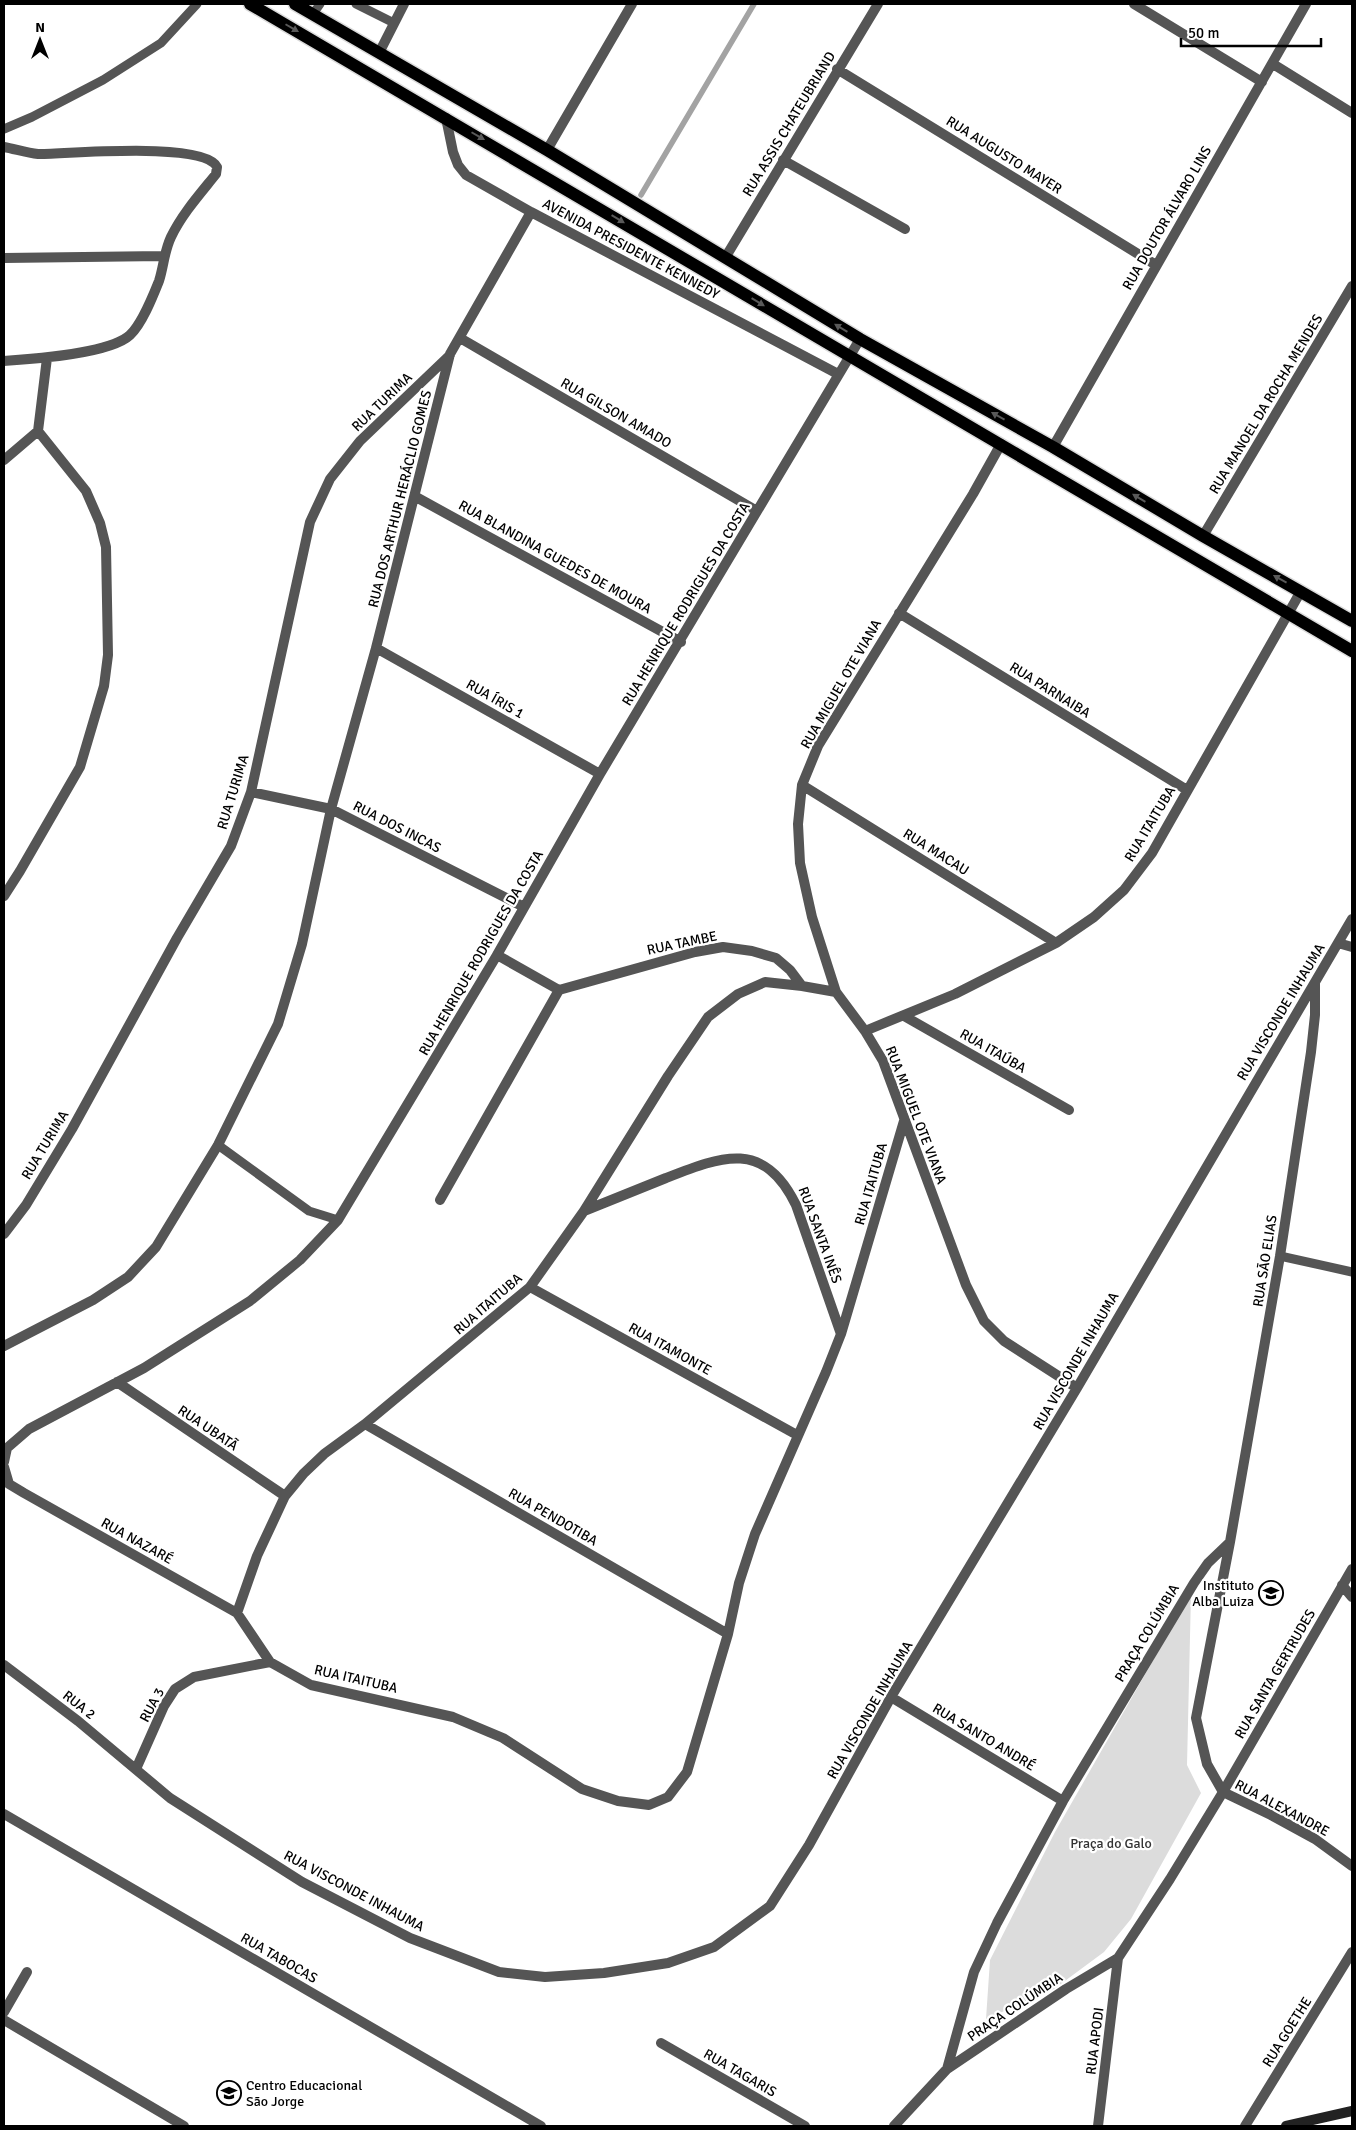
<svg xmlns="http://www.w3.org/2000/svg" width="1356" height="2130" font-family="Signika,sans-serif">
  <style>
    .green { fill: #dcdcdc }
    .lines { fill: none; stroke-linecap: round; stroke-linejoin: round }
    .stream { stroke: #a3a3a3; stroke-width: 5.5 }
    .primary-casing { stroke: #dbdbdb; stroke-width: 15 }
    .lane { stroke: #555; stroke-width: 9 }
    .street { stroke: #555; stroke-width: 10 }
    .secondary { stroke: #222; stroke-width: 10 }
    .primary { stroke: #000; stroke-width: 12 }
    .oneway { fill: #595959 }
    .labels { text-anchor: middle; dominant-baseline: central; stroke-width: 4.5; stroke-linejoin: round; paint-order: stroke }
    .street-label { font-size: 14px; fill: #000; stroke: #fff }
    .poi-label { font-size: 14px; fill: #000; stroke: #fff; text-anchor: end }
    .park-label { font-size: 14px; fill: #333; stroke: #fff }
  </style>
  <rect width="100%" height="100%" fill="#fff"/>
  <path class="green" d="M1191 1594 1187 1765 1201 1793 1131 1919 1104 1952 1054 1989 986 2019 990 1960 1055 1832Z"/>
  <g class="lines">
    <path class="stream" d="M641 195 754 4"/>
    <defs>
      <path id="primary" d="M250 4 1352 651
        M295 4 547 150 860 339 1053 447 1203 536 1352 621"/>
    </defs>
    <use href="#primary" class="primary-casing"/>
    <path class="lane" d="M356 4 394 23
      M313 14 320 4
      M4 129 32 117 103 80 161 43 197 4
      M218 1145 309 1211 338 1220
      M1280 1256 1352 1272"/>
    <path class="street" d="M1134 4 1262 82
      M379 53 404 4
      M1273 64 1352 113
      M837 69 1156 265
      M446 118 453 152 458 165 466 175 531 212 838 374
      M4 147C15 149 27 153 38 154 67 154 205 141 217 167L216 174C200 194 182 214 171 237 164 252 164 265 159 281 153 296 142 324 130 335 110 354 32 359 4 361
      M547 150 632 4
      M783 160 905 229
      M4 258 163 256
      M725 258 878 4
      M460 338 757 511
      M1001 444 973 494 818 746 802 785 798 824 800 863 812 917 836 992 865 1031 883 1061 966 1285 984 1321 1004 1341 1077 1388
      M1053 447 1306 4
      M4 460 38 431
      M416 497 681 642
      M1203 536 1352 286
      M899 613 1187 790
      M376 648 600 774
      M802 785 1056 943
      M251 792 331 809 524 907
      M4 896 20 871 80 767 104 686 108 655 106 547 100 523 86 491 38 431 47 358
      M1338 943 1352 947
      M497 955 559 990 695 952 723 947 752 951 776 958 790 970 802 986
      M904 1016 1069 1110
      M865 1031 955 994 1056 943 1094 917 1124 890 1152 853 1301 591
      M440 1200 559 990
      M584 1211C611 1200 639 1189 666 1178 722 1156 764 1139 796 1205L841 1334
      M4 1234 26 1205 72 1129 177 938 231 846 251 792 310 522 330 479 360 441 450 355
      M530 1287 797 1435
      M4 1346 93 1300 128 1277 156 1247 218 1145 278 1024 302 944 331 809 376 648 450 354 531 212
      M117 1382 285 1496
      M365 1424 728 1634
      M4 1462 7 1448 29 1429 144 1368 250 1301 300 1260 338 1220 497 955 600 774 860 339
      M4 1467 9 1484 24 1493 237 1613 270 1662 311 1685 453 1717 503 1738 582 1789 618 1801 649 1805 668 1797 687 1772 728 1634 739 1583 755 1534 826 1372 841 1334 904 1121
      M1342 1585 1352 1597
      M237 1613 257 1556 285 1496 304 1473 324 1454 365 1424 530 1287 584 1211 668 1076 708 1017 738 994 765 982 802 986 836 992
      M4 1665 78 1721 170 1798 302 1882 410 1938 499 1972 545 1977 604 1973 668 1963 714 1947 770 1906 809 1845 891 1697 1077 1388 1352 919
      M891 1697 1063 1801
      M136 1769 164 1706 175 1689 194 1677 270 1662
      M1223 1792 1207 1764 1196 1718 1230 1542 1280 1256 1311 1052 1315 1015V983
      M1223 1792 1271 1815 1315 1839 1352 1866
      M4 1814 541 2126
      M4 2012 27 1972
      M4 2020 184 2126
      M661 2043 805 2126
      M947 2069 974 1972 997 1923 1063 1801 1194 1583 1208 1563 1230 1542
      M894 2126 947 2069 1066 1989 1118 1958 1170 1879 1223 1792 1352 1569
      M1098 2126 1118 1958
      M1245 2126 1352 1952"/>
    <path class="secondary" d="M1286 2126 1352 2111"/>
    <use href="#primary" class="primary"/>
  </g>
  <defs><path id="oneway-solid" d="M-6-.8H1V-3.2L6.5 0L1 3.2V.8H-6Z" transform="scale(1.25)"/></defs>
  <g class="oneway">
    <use href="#oneway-solid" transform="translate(292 28) rotate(30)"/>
    <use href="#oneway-solid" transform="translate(478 136) rotate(30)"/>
    <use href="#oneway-solid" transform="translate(618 219) rotate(31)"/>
    <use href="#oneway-solid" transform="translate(758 302) rotate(31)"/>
    <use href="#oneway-solid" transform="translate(841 328) rotate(-149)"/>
    <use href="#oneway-solid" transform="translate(998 416) rotate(-151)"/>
    <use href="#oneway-solid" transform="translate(1139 498) rotate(-149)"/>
    <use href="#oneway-solid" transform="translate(1280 579) rotate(-151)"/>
  </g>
  <defs>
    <symbol id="school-ring" viewBox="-11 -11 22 22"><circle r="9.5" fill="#fff" stroke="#000" stroke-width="1.5"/><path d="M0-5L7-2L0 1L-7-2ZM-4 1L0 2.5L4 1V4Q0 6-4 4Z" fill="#000"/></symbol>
  </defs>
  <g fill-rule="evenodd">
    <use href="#school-ring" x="1257" y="1579" width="28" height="28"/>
    <use href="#school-ring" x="215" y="2079" width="28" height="28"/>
  </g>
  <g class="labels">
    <g class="street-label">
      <text transform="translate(789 124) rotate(-59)">RUA ASSIS CHATEUBRIAND</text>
      <text transform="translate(1004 155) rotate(32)">RUA AUGUSTO MAYER</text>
      <text transform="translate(1167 218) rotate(-60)">RUA DOUTOR ÁLVARO LINS</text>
      <text transform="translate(631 249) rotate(28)">AVENIDA PRESIDENTE KENNEDY</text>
      <text transform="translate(382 402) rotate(-44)">RUA TURIMA</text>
      <text transform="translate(1266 404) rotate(-59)">RUA MANOEL DA ROCHA MENDES</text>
      <text transform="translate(616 413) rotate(30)">RUA GILSON AMADO</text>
      <text transform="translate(400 499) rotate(-76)">RUA DOS ARTHUR HERÁCLIO GOMES</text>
      <text transform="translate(555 557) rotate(29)">RUA BLANDINA GUEDES DE MOURA</text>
      <text transform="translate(686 604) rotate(-59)">RUA HENRIQUE RODRIGUES DA COSTA</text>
      <text transform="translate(841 684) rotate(-60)">RUA MIGUEL OTE VIANA</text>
      <text transform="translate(1050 690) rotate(32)">RUA PARNAIBA</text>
      <text transform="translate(495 699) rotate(30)">RUA ÍRIS 1</text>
      <text transform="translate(233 792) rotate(-73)">RUA TURIMA</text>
      <text transform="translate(1150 824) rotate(-59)">RUA ITAITUBA</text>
      <text transform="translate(397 827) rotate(27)">RUA DOS INCAS</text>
      <text transform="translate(936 852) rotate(32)">RUA MACAU</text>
      <text transform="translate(682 943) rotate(-12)">RUA TAMBE</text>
      <text transform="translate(481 953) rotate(-60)">RUA HENRIQUE RODRIGUES DA COSTA</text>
      <text transform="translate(1281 1012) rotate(-59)">RUA VISCONDE INHAUMA</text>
      <text transform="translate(993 1051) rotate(30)">RUA ITAÚBA</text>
      <text transform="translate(916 1115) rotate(69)">RUA MIGUEL OTE VIANA</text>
      <text transform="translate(45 1145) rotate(-59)">RUA TURIMA</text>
      <text transform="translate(871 1184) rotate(-74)">RUA ITAITUBA</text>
      <text transform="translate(820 1235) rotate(70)">RUA SANTA INÊS</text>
      <text transform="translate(1265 1261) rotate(-81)">RUA SĀO ELIAS</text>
      <text transform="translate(488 1304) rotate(-41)">RUA ITAITUBA</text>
      <text transform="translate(670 1349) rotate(29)">RUA ITAMONTE</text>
      <text transform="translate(1076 1361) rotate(-60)">RUA VISCONDE INHAUMA</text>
      <text transform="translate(208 1428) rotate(34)">RUA UBATÃ</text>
      <text transform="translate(553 1517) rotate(30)">RUA PENDOTIBA</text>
      <text transform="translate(137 1541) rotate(29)">RUA NAZARÉ</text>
      <text transform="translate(1147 1633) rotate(-59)">PRAÇA COLÚMBIA</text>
      <text transform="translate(1275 1674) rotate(-60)">RUA SANTA GERTRUDES</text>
      <text transform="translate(356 1679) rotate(13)">RUA ITAITUBA</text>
      <text transform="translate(79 1705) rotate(38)">RUA 2</text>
      <text transform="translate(152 1705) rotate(-62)">RUA 3</text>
      <text transform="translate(870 1710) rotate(-60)">RUA VISCONDE INHAUMA</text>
      <text transform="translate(984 1737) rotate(31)">RUA SANTO ANDRÉ</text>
      <text transform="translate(1282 1808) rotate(28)">RUA ALEXANDRE</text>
      <text transform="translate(354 1891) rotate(28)">RUA VISCONDE INHAUMA</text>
      <text transform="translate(279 1958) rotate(30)">RUA TABOCAS</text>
      <text transform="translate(1015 2007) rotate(-34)">PRAÇA COLÚMBIA</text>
      <text transform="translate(1287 2032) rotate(-58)">RUA GOETHE</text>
      <text transform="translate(1095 2041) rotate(-83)">RUA APODI</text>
      <text transform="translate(740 2073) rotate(30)">RUA TAGARIS</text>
    </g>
    <g class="poi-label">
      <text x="1254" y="1585">Instituto<tspan x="1254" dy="16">Alba Luiza</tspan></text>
      <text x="246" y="2085" text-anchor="start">Centro Educacional<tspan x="246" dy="16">São Jorge</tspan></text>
    </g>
    <g class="park-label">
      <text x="1111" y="1843">Praça do Galo</text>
    </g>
  </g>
  <rect width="1356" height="2130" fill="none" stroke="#000000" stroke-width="10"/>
  <g transform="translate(40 40)" stroke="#ffffff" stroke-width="4" paint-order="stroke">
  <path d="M0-4L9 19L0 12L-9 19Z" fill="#000000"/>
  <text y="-8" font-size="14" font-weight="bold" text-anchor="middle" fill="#000000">N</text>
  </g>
  <path d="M1181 38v8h140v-8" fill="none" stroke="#000000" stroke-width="2.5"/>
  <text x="1188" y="38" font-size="15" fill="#000000" stroke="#ffffff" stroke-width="4" paint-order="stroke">50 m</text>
</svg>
